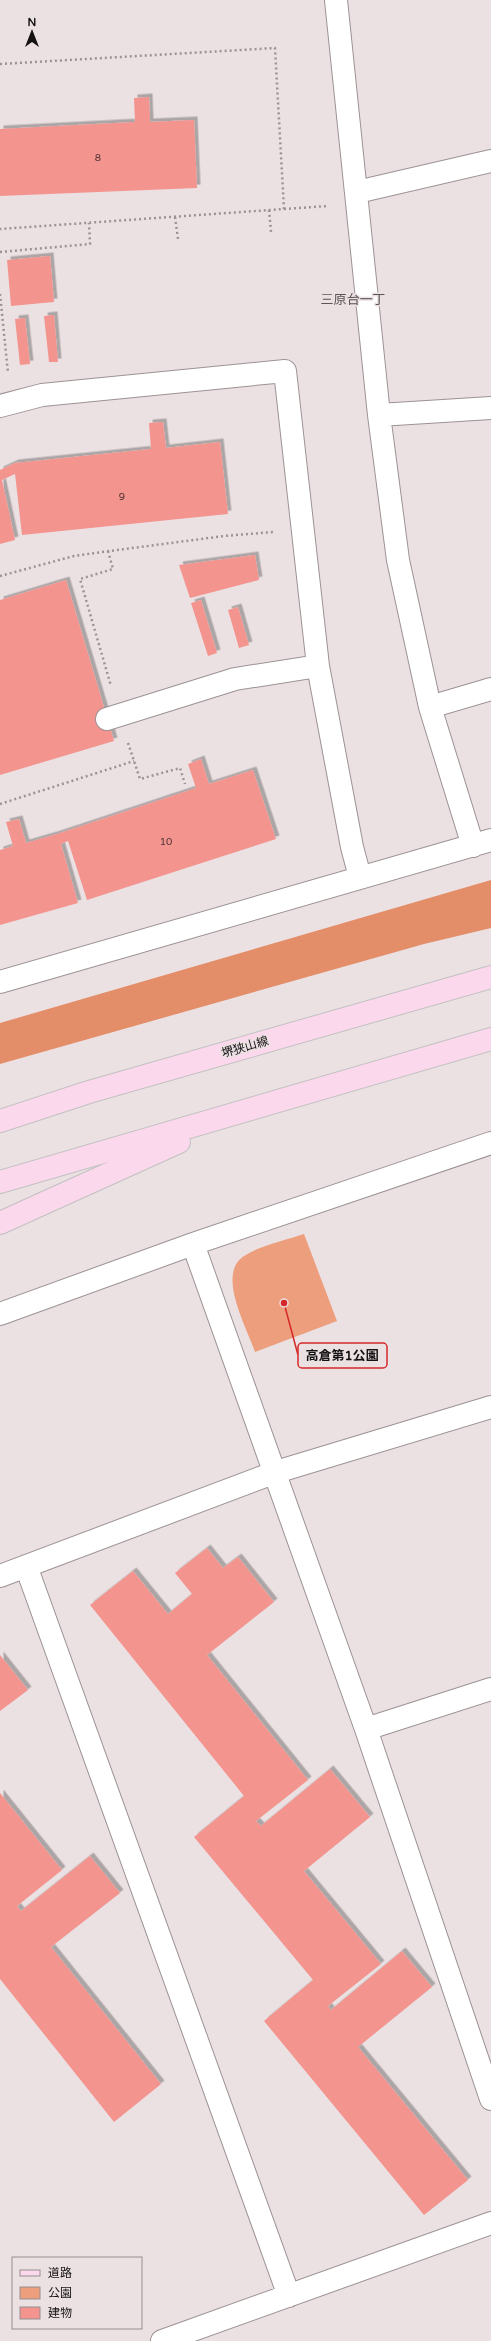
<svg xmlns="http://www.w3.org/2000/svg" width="491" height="2341" font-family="'Varela Round','Noto Sans JP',sans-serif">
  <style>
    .green { fill: #ed9e7d }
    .forest { fill: #e38d69 }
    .building { fill: #f4948f; filter: url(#shadow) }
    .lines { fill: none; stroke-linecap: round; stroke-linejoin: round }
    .minor-casing { stroke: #9c9294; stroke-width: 24 }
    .major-casing { stroke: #c2c1c2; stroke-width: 24 }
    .path { stroke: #9a9394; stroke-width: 2.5; stroke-dasharray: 2 3; stroke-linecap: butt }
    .minor { stroke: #fff; stroke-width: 22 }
    .major { stroke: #fbd8eb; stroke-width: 22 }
    .labels { text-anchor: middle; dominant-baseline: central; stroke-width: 3; stroke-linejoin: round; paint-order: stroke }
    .number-label { font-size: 10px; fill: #4d3232 }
    .street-label { font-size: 12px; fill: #151213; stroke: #ebe1e3 }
    .neighbourhood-label { font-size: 13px; fill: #5a5253; stroke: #ebe1e3 }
    .leader { fill: none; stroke: #d62828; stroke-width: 1.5 }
    .callout-dot { fill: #d62828; stroke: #ebe1e3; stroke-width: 1.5 }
    .callout { fill: #ebe1e3; stroke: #d62828; stroke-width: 1.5 }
    .callout-label { font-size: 13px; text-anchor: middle; font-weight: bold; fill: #151213 }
  </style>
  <defs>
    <filter id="shadow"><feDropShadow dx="3.5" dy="-3.5" stdDeviation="0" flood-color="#0004"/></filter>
  </defs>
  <rect width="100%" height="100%" fill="#ebe1e3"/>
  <path class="green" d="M304 1234 337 1321 255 1352C247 1328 216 1274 244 1256 259 1246 286 1240 304 1234Z"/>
  <path class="forest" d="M491 880V928L424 944 0 1064V1023Z"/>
  <path class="building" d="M149 97 150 122 194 120 197 188 0 196V129L135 122 134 98Z
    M50 256 54 302 11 306 7 260Z
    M54 315 58 362H49L44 316Z
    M25 318 30 364 20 365 15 319Z
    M163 422 166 448 220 442 228 514 22 535 15 474 2 480 15 540 0 544V470L15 463 151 449 149 423Z
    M255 555 259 580 190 598 179 565Z
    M66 580 114 741 0 775V600Z
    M201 600 217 653 208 656 191 603Z
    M238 607 249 645 239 648 228 610Z
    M201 759 209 784 253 770 276 839 87 900 68 841 61 844 78 903 0 925V850L13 846 6 822 19 819 26 843 57 834 196 788 188 764Z
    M207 1548 223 1568 238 1557 274 1602 207 1655 308 1780 256 1821 261 1826 330 1769 370 1817 304 1871 381 1964 328 2006 331 2010 402 1951 432 1987 358 2047 468 2180 424 2215 264 2021 313 1980 194 1837 244 1796 90 1605 133 1571 168 1614 192 1594 175 1573Z
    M0 1655 28 1690 0 1711Z
    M0 1793 62 1870 17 1906 21 1911 90 1856 120 1893 51 1947 161 2084 114 2122 0 1979Z"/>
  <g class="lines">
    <defs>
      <path id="minor" d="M336 0 379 415 398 560 430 707 473 846
        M357 192 491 161
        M0 406 42 395 285 371 318 666 352 847 360 877
        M379 415 491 408
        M430 707 491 689
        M107 719 235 679 318 666
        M0 982 491 840
        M193 1244 366 1729 491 2099
        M0 1314 193 1244 491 1143
        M26 1566 289 2296
        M0 1576 276 1472 491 1407
        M366 1729 491 1689
        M162 2341 491 2223"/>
      <path id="major" d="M0 1121 89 1092 491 977
        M0 1182 491 1039
        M0 1223 179 1142"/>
    </defs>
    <use href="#minor" class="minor-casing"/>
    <use href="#major" class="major-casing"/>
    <path class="path" d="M0 64 275 48 284 209 0 229
      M284 209 328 206
      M269 210 271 232
      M175 217 178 239
      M0 252 90 244 89 223
      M0 294 8 373
      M108 551 113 569 80 579 111 686
      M0 576 74 556 102 552 224 536 273 532
      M128 743 140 779 180 768 185 784
      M0 804 134 761"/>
    <use href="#minor" class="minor"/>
    <use href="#major" class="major"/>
  </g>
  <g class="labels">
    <g class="number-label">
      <text x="98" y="158">8</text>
      <text x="122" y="497">9</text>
      <text x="166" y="842">10</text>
    </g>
    <g class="street-label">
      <text transform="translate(245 1047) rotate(-16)">堺狭山線</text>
    </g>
    <g class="neighbourhood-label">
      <text x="353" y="300">三原台一丁</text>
    </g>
  </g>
  <path class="leader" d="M284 1303L298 1355"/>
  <circle class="callout-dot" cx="284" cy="1303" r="4"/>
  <rect class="callout" x="298" y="1343" width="89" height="25" rx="4"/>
  <g class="callout-label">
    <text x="342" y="1360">高倉第1公園</text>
  </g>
  <rect x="12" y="2257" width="130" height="72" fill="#ebe1e3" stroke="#958e90"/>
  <rect x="20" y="2270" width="20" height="6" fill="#fbd8eb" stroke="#958e90"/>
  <text x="48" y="2277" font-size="12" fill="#151213">道路</text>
  <rect x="20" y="2287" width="20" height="12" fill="#ed9e7d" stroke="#958e90"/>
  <text x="48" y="2297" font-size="12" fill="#151213">公園</text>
  <rect x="20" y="2307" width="20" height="12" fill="#f4948f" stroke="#958e90"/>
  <text x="48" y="2317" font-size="12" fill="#151213">建物</text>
  <g transform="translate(32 32)" stroke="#ebe1e3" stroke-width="3" paint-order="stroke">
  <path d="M0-3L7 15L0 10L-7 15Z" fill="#151213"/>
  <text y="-6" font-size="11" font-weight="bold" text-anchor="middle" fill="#151213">N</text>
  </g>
</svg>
